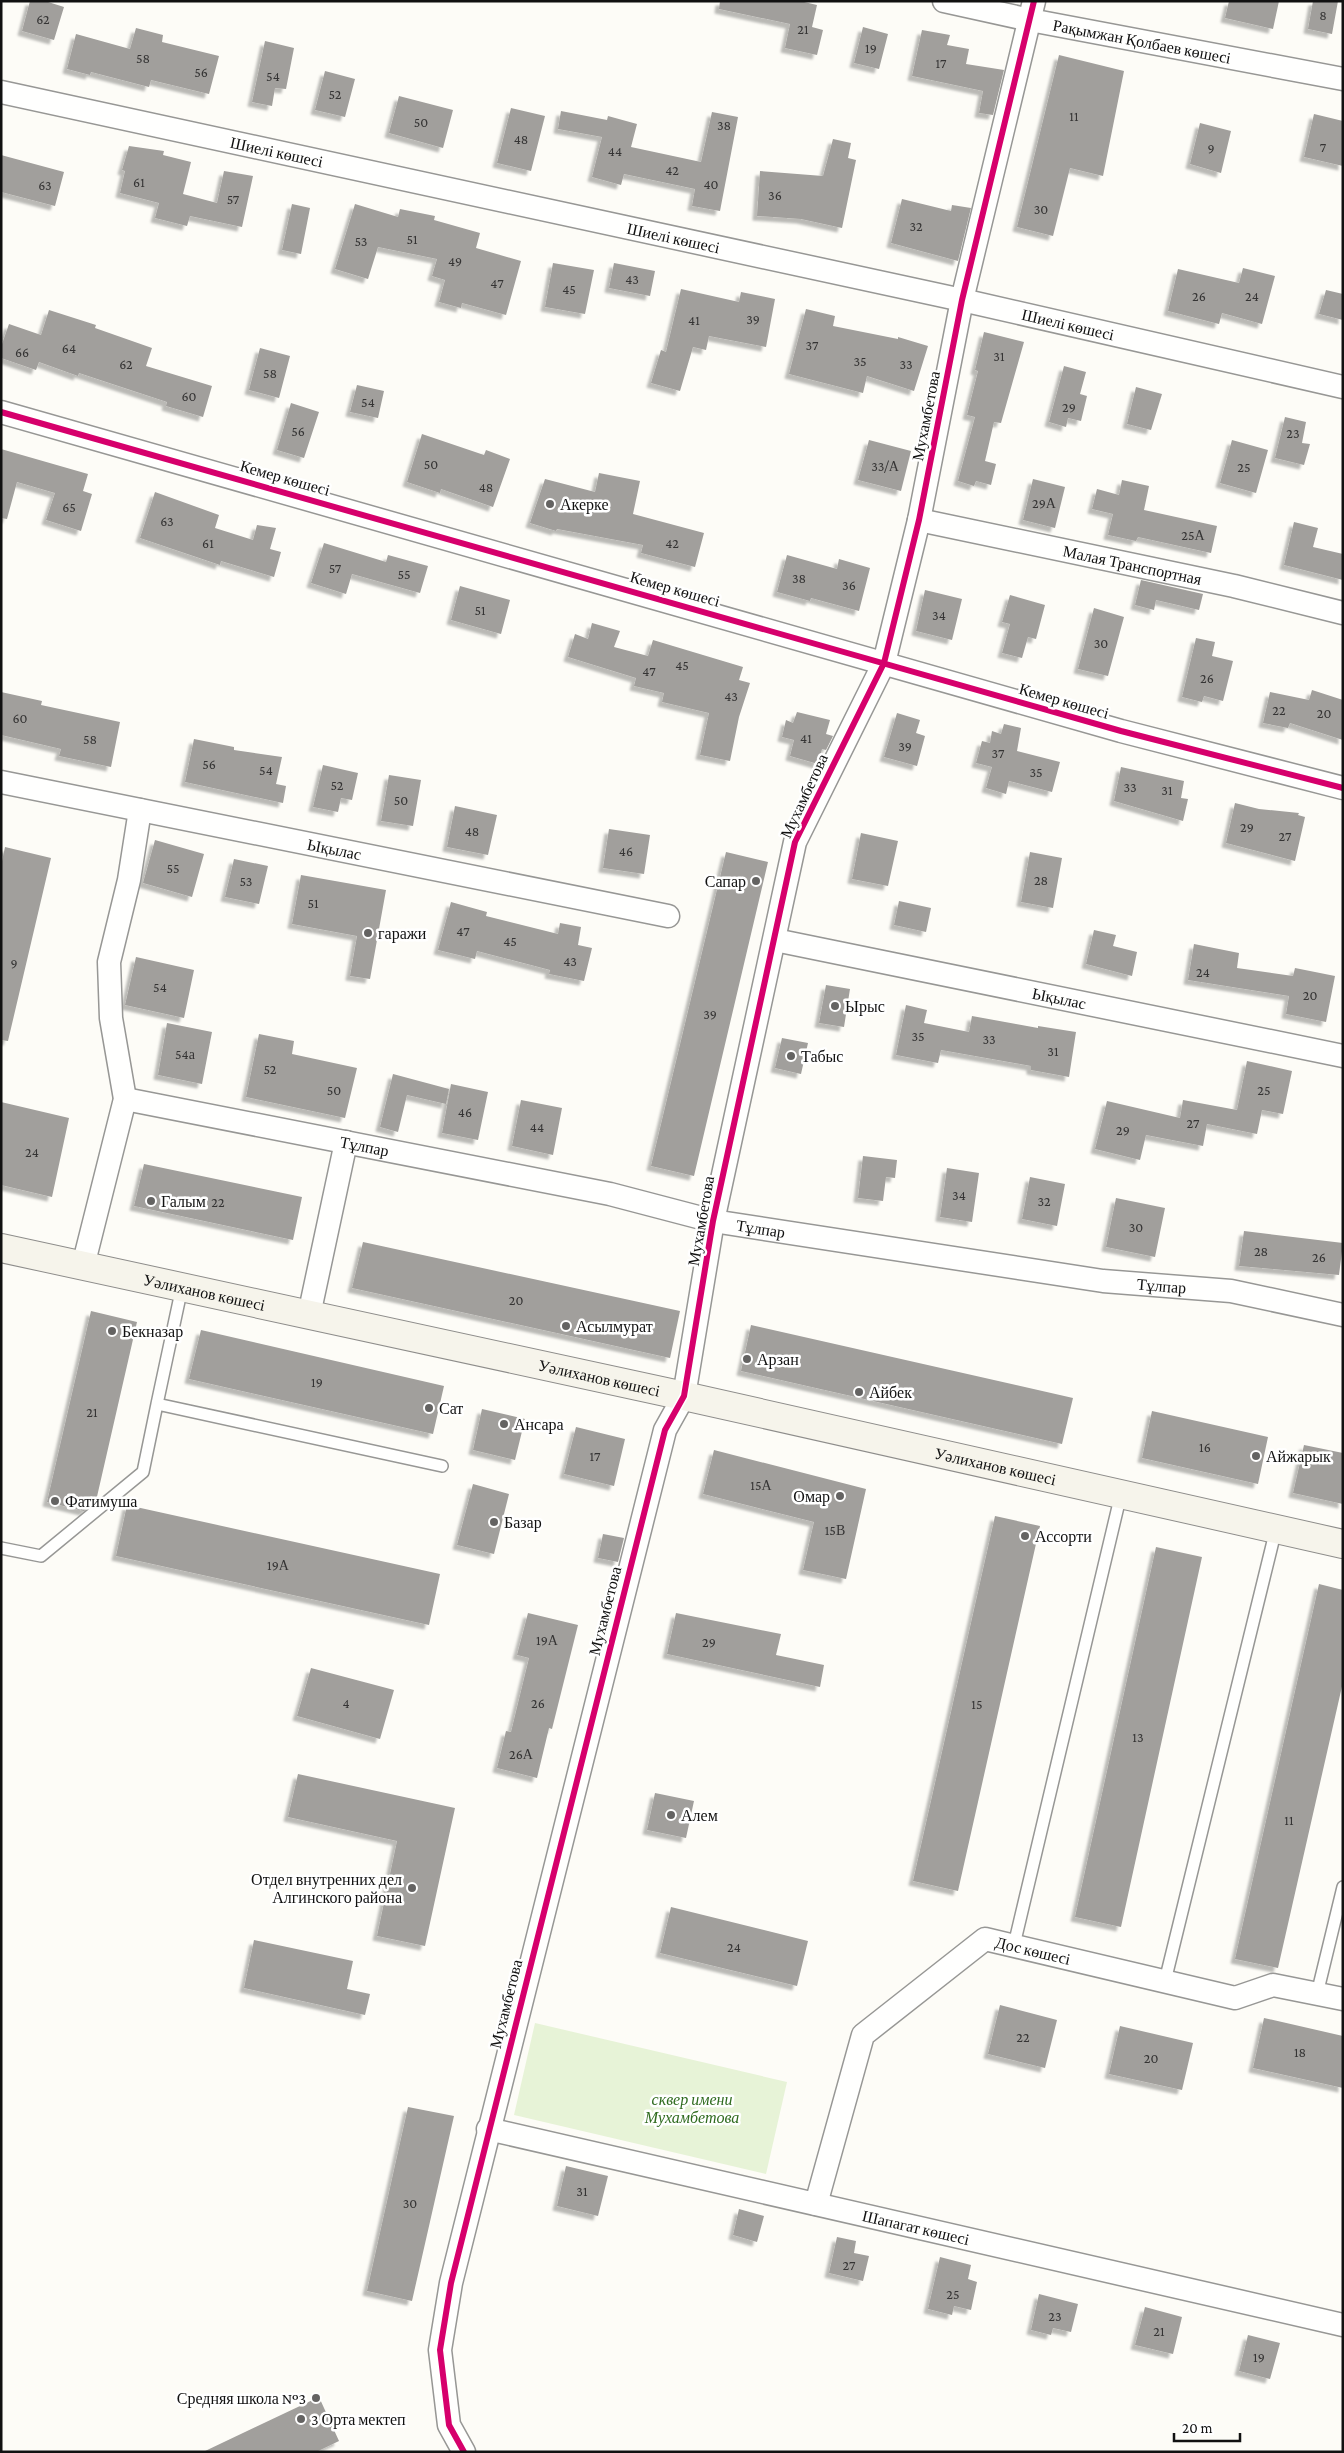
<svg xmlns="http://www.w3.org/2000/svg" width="1344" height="2453" font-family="'Crimson Pro',serif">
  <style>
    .green { fill: #e7f3d7 }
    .building { fill: #a19f9c; filter: url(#shadow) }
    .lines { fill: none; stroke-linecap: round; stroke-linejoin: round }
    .lane-casing { stroke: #979795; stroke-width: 14 }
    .street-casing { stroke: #979795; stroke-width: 25 }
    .secondary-casing { stroke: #8e8d8b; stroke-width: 30 }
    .lane { stroke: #fffffe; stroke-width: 11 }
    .street { stroke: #fffffe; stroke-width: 22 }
    .secondary { stroke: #f6f4eb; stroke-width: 28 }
    .cycleway-casing { stroke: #fff; stroke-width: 9 }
    .cycleway { stroke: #d6006c; stroke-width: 6 }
    .poi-dot { fill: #646362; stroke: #fff; stroke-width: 2 }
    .labels { text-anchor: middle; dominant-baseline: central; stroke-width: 5; stroke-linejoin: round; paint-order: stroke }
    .number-label { font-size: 14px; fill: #353434 }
    .street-label { font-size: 16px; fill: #111; stroke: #fff }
    .poi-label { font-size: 16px; fill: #111; stroke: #fff; text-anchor: start }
    .park-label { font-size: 16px; font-style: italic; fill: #2f6b1f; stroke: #fff }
  </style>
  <defs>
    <filter id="shadow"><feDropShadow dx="-4.5" dy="4.5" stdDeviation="1" flood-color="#0004"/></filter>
  </defs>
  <rect width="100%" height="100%" fill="#fdfcf7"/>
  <path class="green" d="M535 2023 787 2082 766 2174 514 2115Z"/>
  <path class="building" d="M30 1H45L64 7 54 40 22 31Z
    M720 1H800L817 5 812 27 823 30 817 55 785 48 790 24 719 9Z
    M1229 1H1279L1273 29 1225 18Z
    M1313 1H1338L1332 34 1308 29Z
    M863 27 888 34 879 69 854 63Z
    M136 28 163 35 162 42 219 56 209 94 151 80 149 87 91 72 90 75 67 69 76 34 130 49Z
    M922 30 950 35 947 45 969 49 966 64 1004 70 993 115 979 113 983 91 912 76Z
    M265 41 294 48 286 89 275 88 272 106 252 102Z
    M1059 55 1124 71 1103 176 1070 168 1053 236 1017 227Z
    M325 71 355 79 345 117 315 110Z
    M399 96 453 110 443 148 389 133Z
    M511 108 545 116 531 171 497 163Z
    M561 111 607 120 608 116 637 124 631 147 701 162 712 112 738 117 720 211 692 206 695 189 624 174 621 185 592 177 602 137 558 129Z
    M1314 114 1343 121V166L1304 157Z
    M1200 123 1231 131 1221 173 1190 164Z
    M833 139 851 143 848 158 856 160 842 228 801 219 757 216 760 171 823 176Z
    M129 146 164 151 163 155 191 162 183 194 217 203 224 171 253 176 242 227 190 216 187 226 155 218 159 203 120 193 125 171 122 170Z
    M1 155 64 172 55 206 1 192Z
    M902 199 951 211 952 205 971 208 958 261 891 243Z
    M292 204 310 208 301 254 282 250Z
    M355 204 398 217 400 209 435 216 434 220 480 233 476 248 521 261 506 315 462 303 461 308 439 302 445 280 432 276 437 259 378 247 368 279 335 269Z
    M553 263 594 270 585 314 545 307Z
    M614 263 655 271 650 296 609 288Z
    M1243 268 1275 276 1262 324 1222 313 1219 324 1168 311 1178 269 1239 283Z
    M681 289 739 302 741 292 775 299 766 347 709 336 706 350 693 347 680 391 651 383 661 350 666 352Z
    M1326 290 1343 294V320L1319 314Z
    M806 309 835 316 833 326 898 339V337L928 346 914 391 867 376 863 393 789 374Z
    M49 310 96 325 95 328 152 348 146 366 212 386 203 417 166 406 167 402 79 373 78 376 39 362 36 370 1 358V347L9 324 41 335Z
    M984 332 1024 342 1001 423 994 422 985 461 996 464 991 485 976 481 974 486 958 481 975 417 967 415 978 371 975 370Z
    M260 348 290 356 279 398 249 390Z
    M1064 366 1086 372 1080 394 1087 396 1081 421 1068 418 1066 427 1049 422Z
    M357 385 384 391 378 418 350 412Z
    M1136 387 1162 394 1151 430 1127 424Z
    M291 403 319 412 304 458 277 450Z
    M1285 417 1306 422 1302 443 1310 444 1304 465 1275 458Z
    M422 434 484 455 486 450 510 459 493 507 441 489 440 493 407 482Z
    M869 440 911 451 901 491 858 480Z
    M1232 440 1268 450 1256 493 1220 483Z
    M1 449 88 474 83 491 92 494 81 531 46 520 55 493 17 482 7 519 1 518Z
    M599 473 640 481 633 514 704 533 695 567 641 553 643 545 557 529 556 531 530 523 545 479 595 492Z
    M1033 479 1065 487 1055 528 1023 520Z
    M1122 480 1149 486 1144 510 1217 526 1211 553 1138 537 1136 541 1108 535 1113 514 1092 509 1097 489 1119 495Z
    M155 492 219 515 215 528 253 540 257 525 276 528 270 549 281 552 274 577 221 561 220 565 140 538Z
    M1294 522 1318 528 1313 547 1343 554V580L1284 565Z
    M324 543 386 562 388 555 428 566 420 593 352 574 346 594 311 583Z
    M787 555 837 569 839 559 870 568 859 611 811 598 810 601 777 592Z
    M1141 580 1203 594 1199 610 1156 600 1154 610 1135 605Z
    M460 586 510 600 501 634 451 620Z
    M925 590 962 599 952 640 916 631Z
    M1010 595 1045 605 1036 639 1028 637 1022 658 1002 653 1010 624 1002 622Z
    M1094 608 1124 617 1108 676 1078 669Z
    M592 623 620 631 614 647 648 656 653 640 743 667 739 680 750 683 739 717 730 761 700 755 709 713 662 702 664 693 634 686 636 678 568 657 575 634 588 639Z
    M1196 638 1215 642 1212 656 1233 661 1223 701 1204 696 1202 702 1182 697Z
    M1312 690 1343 700V740L1290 723 1288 728 1263 723 1270 692 1309 700Z
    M1 692 42 701 41 705 120 722 111 767 59 756 61 749 1 735Z
    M797 712 830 720 826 734 833 736 826 750 822 749 818 764 790 756 794 740 782 737 786 720 793 723Z
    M897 713 920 720 916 733 925 736 917 766 884 757Z
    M1004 724 1021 728 1017 751 1060 762 1052 792 1009 781 1006 794 986 788 992 767 976 763 982 741 990 743 992 731 1001 734Z
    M194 739 234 747V750L282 757 276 784 286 786 283 803 185 782Z
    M323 765 358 773 352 800 341 798 338 812 313 807Z
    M1121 767 1184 781 1181 798 1188 799 1183 821 1114 801Z
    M389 775 421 780 413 826 381 821Z
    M1235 803 1259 809 1299 813 1298 815 1305 817 1295 861 1226 843Z
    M455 806 497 815 488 855 447 847Z
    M609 829 650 835 644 874 603 868Z
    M861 833 898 841 888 886 852 879Z
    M155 840 204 854 192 897 143 883Z
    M5 847 51 858 8 1041 1 1040V866Z
    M726 852 768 862 694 1176 651 1166Z
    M1030 852 1062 858 1053 908 1021 902Z
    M234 859 268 866 259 904 225 897Z
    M301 875 386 890 370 979 350 976 357 936 292 924Z
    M899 901 931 908 926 932 894 925Z
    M451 902 487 912 486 916 558 934 560 923 581 927 578 945 592 948 584 981 549 974 550 970 477 951 475 959 438 950Z
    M1094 930 1116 935 1113 946 1137 952 1132 976 1086 964Z
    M1194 944 1239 953 1237 968 1293 976 1295 968 1335 976 1326 1022 1286 1014 1289 996 1188 980Z
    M136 957 194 970 184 1018 125 1005Z
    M826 985 850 989 844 1027 819 1023Z
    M906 1005 927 1010 924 1023 969 1032 972 1016 1038 1028V1026L1076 1032 1069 1077 1031 1070V1066L941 1050 938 1063 896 1055Z
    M167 1023 212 1032 202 1084 158 1075Z
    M259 1034 294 1041 292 1054 357 1068 345 1118 246 1097Z
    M782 1038 808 1043 801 1074 775 1068Z
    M1247 1061 1292 1071 1283 1114 1262 1110 1257 1134 1207 1124 1203 1146 1146 1135 1140 1160 1095 1149 1107 1101 1180 1118 1183 1100 1237 1110Z
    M393 1074 449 1089 446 1104 407 1095 398 1132 380 1127Z
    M451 1084 488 1092 478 1140 442 1133Z
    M521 1100 562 1108 553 1155 512 1146Z
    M1 1102 69 1118 52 1197 1 1185Z
    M863 1156 897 1160 895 1178 886 1177 883 1201 858 1198Z
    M144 1164 302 1197 293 1240 134 1206Z
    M947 1168 979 1173 972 1222 940 1217Z
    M1030 1177 1065 1184 1057 1226 1022 1219Z
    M1116 1198 1165 1208 1155 1257 1106 1247Z
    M1244 1231 1343 1243 1339 1275 1239 1266Z
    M363 1242 680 1311 670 1358 352 1288Z
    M91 1311 137 1322 96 1501 84 1511 47 1502Z
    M751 1325 1073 1398 1062 1444 741 1371Z
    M201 1330 444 1386 433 1434 189 1379Z
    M482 1409 525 1419 515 1460 473 1450Z
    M1152 1411 1268 1437 1258 1484 1142 1458Z
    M576 1427 625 1439 614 1486 564 1474Z
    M1304 1445 1343 1453V1504L1293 1493Z
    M714 1450 866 1489 846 1579 803 1570 814 1522 703 1494Z
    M473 1484 509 1494 494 1554 457 1545Z
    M127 1505 440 1574 429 1625 116 1556Z
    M995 1516 1040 1526 958 1891 913 1881Z
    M603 1534 624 1538 618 1562 598 1558Z
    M1156 1547 1202 1557 1121 1927 1075 1917Z
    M1319 1584 1343 1590V1682L1278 1968 1235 1959Z
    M528 1613 578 1625 552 1729 549 1728 537 1778 497 1768 506 1731 511 1732 529 1658 517 1655Z
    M676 1613 781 1634 776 1655 824 1665 820 1687 667 1654Z
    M311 1668 394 1690 380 1739 297 1716Z
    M298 1774 455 1808 425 1946 377 1936 397 1841 288 1817Z
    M655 1793 694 1801 686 1838 647 1830Z
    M671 1907 808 1941 797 1986 660 1953Z
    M254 1940 353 1961 347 1989 370 1994 365 2015 244 1988Z
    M1000 2005 1057 2020 1045 2068 988 2054Z
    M1264 2018 1343 2036V2088L1253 2068Z
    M1120 2026 1193 2043 1182 2090 1109 2074Z
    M408 2107 454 2116 412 2301 367 2291Z
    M566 2166 608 2176 598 2216 557 2206Z
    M739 2209 764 2216 757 2242 733 2235Z
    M837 2237 856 2241 854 2253 869 2256 863 2281 829 2273Z
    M940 2257 971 2265 968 2279 977 2282 971 2310 954 2306 952 2315 928 2309Z
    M1039 2294 1078 2304 1071 2332 1053 2328 1051 2335 1031 2330Z
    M1145 2307 1182 2317 1173 2354 1135 2345Z
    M1248 2335 1280 2343 1270 2379 1239 2371Z
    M319 2397 339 2441 316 2452H203Z"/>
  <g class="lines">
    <defs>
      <path id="lane" d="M182 1287 157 1404 442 1466
        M1 1548 41 1556 143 1472 157 1404
        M1014 1945 1121 1494
        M1165 1981 1276 1529
        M1317 1994 1343 1887"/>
      <g id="street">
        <path id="s1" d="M944 1 1030 20 1343 79"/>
        <path id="s2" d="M1 92 962 300 1343 387"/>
        <path d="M1 412 1121 731 1343 788"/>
        <path id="s3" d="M919 520 1234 586 1343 613"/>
        <path id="s4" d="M1 782 668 916"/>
        <path id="s5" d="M775 940 1343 1056"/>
        <path id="s6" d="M125 1099 610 1194 713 1221 1103 1281 1231 1291 1343 1315"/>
        <path d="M83 1266 125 1099 111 1018 109 962 129 880 140 810"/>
        <path d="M309 1315 346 1142"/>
        <path id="s7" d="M488 2129 1343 2325"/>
        <path id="s8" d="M816 2204 863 2035 985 1939 1235 1998 1273 1985 1343 1999"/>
        <path d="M464 2452 449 2425 440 2350 451 2283 665 1430 684 1396 713 1221 795 842 884 663 919 520 962 300 1034 1"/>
      </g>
      <g id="secondary">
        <path id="s9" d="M1 1248 684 1396 1343 1544"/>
      </g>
    </defs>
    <use href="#lane" class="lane-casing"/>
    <use href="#street" class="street-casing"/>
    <use href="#secondary" class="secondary-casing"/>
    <use href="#lane" class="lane"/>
    <use href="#street" class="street"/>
    <use href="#secondary" class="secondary"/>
    <defs>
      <path id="cycleway" d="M1 412 1121 731 1343 788
        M464 2452 449 2425 440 2350 451 2283 665 1430 684 1396 713 1221 795 842 884 663 919 520 962 300 1034 1"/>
    </defs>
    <use href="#cycleway" class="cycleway-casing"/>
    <use href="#cycleway" class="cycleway"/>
  </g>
  <g class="poi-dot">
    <circle cx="550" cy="504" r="5"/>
    <circle cx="756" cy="881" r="5"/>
    <circle cx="368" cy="933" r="5"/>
    <circle cx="835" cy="1006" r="5"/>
    <circle cx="791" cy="1056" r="5"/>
    <circle cx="151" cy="1201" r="5"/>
    <circle cx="566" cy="1326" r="5"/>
    <circle cx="112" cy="1331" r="5"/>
    <circle cx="747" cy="1359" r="5"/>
    <circle cx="859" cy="1392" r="5"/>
    <circle cx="429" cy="1408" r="5"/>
    <circle cx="504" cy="1424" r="5"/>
    <circle cx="1256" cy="1456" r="5"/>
    <circle cx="840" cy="1496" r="5"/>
    <circle cx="55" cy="1501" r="5"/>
    <circle cx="494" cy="1522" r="5"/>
    <circle cx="1025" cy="1536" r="5"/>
    <circle cx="671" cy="1815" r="5"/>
    <circle cx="412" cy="1888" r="5"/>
    <circle cx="316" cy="2398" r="5"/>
    <circle cx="301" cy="2419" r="5"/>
  </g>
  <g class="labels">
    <g class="number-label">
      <text x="1323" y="15">8</text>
      <text x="43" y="19">62</text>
      <text x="803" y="29">21</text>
      <text x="871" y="48">19</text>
      <text x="143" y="58">58</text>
      <text x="941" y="63">17</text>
      <text x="201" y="72">56</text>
      <text x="273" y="76">54</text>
      <text x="335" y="94">52</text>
      <text x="1074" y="116">11</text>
      <text x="421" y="122">50</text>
      <text x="724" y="125">38</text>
      <text x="521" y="139">48</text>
      <text x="1323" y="147">7</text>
      <text x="1211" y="148">9</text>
      <text x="615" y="151">44</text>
      <text x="672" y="170">42</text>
      <text x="139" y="182">61</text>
      <text x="711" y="184">40</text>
      <text x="45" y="185">63</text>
      <text x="775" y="195">36</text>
      <text x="233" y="199">57</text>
      <text x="1041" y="209">30</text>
      <text x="916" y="226">32</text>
      <text x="412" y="239">51</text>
      <text x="361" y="241">53</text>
      <text x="455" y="261">49</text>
      <text x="632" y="279">43</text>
      <text x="497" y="283">47</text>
      <text x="569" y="289">45</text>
      <text x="1199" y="296">26</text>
      <text x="1252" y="296">24</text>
      <text x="753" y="319">39</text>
      <text x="694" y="320">41</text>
      <text x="812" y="345">37</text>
      <text x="69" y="348">64</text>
      <text x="22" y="352">66</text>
      <text x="999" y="356">31</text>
      <text x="860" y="361">35</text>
      <text x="126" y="364">62</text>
      <text x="906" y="364">33</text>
      <text x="270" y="373">58</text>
      <text x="189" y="396">60</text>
      <text x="368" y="402">54</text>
      <text x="1069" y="407">29</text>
      <text x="298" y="431">56</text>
      <text x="1293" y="433">23</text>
      <text x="431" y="464">50</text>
      <text x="885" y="466">33/А</text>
      <text x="1244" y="467">25</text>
      <text x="486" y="487">48</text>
      <text x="1044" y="503">29А</text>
      <text x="69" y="507">65</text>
      <text x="167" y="521">63</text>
      <text x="1193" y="535">25А</text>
      <text x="208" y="543">61</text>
      <text x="672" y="543">42</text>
      <text x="335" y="568">57</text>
      <text x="404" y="574">55</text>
      <text x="799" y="578">38</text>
      <text x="849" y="585">36</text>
      <text x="480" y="610">51</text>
      <text x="939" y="615">34</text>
      <text x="1101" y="643">30</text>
      <text x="682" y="665">45</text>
      <text x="649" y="671">47</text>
      <text x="1207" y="678">26</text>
      <text x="731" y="696">43</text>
      <text x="1279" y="710">22</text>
      <text x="1324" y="713">20</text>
      <text x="20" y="718">60</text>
      <text x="806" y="738">41</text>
      <text x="90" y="739">58</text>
      <text x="905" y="746">39</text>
      <text x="998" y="753">37</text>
      <text x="209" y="764">56</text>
      <text x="266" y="770">54</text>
      <text x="1036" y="772">35</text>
      <text x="337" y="785">52</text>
      <text x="1130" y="787">33</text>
      <text x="1167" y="790">31</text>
      <text x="401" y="800">50</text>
      <text x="1247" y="827">29</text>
      <text x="472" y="831">48</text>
      <text x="1285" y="836">27</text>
      <text x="626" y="851">46</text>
      <text x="173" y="868">55</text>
      <text x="1041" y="880">28</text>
      <text x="246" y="881">53</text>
      <text x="313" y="903">51</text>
      <text x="463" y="931">47</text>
      <text x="510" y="941">45</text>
      <text x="570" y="961">43</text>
      <text x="14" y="963">9</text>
      <text x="1203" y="972">24</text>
      <text x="160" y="987">54</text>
      <text x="1310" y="995">20</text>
      <text x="710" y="1014">39</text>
      <text x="918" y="1036">35</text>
      <text x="989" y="1039">33</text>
      <text x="1053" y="1051">31</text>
      <text x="185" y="1054">54а</text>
      <text x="270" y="1069">52</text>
      <text x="334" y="1090">50</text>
      <text x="1264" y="1090">25</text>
      <text x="465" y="1112">46</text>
      <text x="1193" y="1123">27</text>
      <text x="537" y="1127">44</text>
      <text x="1123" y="1130">29</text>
      <text x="32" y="1152">24</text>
      <text x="959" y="1195">34</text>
      <text x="1044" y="1201">32</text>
      <text x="218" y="1202">22</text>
      <text x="1136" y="1227">30</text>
      <text x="1261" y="1251">28</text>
      <text x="1319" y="1257">26</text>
      <text x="516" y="1300">20</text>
      <text x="317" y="1382">19</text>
      <text x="92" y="1412">21</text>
      <text x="1205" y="1447">16</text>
      <text x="595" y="1456">17</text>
      <text x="761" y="1485">15А</text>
      <text x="835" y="1530">15В</text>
      <text x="278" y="1565">19А</text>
      <text x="547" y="1640">19А</text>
      <text x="709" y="1642">29</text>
      <text x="346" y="1703">4</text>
      <text x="538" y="1703">26</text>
      <text x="977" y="1704">15</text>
      <text x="1138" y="1737">13</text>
      <text x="521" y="1754">26А</text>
      <text x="1289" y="1820">11</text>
      <text x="734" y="1947">24</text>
      <text x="1023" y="2037">22</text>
      <text x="1300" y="2052">18</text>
      <text x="1151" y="2058">20</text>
      <text x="582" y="2191">31</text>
      <text x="410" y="2203">30</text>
      <text x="849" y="2265">27</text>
      <text x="953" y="2294">25</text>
      <text x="1055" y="2316">23</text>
      <text x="1159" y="2331">21</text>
      <text x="1259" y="2357">19</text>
    </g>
    <g class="street-label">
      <text stroke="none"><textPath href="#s1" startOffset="202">Рақымжан Қолбаев көшесі</textPath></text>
      <text stroke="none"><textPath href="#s2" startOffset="282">Шиелі көшесі</textPath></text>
      <text stroke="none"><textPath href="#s2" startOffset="688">Шиелі көшесі</textPath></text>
      <text stroke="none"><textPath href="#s2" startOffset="1092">Шиелі көшесі</textPath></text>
      <text transform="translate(926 416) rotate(-79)">Мухамбетова</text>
      <text transform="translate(285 478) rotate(16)">Кемер көшесі</text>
      <text stroke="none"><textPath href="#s3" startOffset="218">Малая Транспортная</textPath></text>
      <text transform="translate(675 589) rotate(16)">Кемер көшесі</text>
      <text transform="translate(1064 701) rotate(16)">Кемер көшесі</text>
      <text transform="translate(804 796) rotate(-65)">Мухамбетова</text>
      <text stroke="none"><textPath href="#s4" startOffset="340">Ықылас</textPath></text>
      <text stroke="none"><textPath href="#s5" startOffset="290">Ықылас</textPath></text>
      <text stroke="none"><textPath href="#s6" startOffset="244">Тұлпар</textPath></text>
      <text transform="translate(701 1221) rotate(-80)">Мухамбетова</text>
      <text stroke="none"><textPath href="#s6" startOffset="649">Тұлпар</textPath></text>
      <text stroke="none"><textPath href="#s6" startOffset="1054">Тұлпар</textPath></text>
      <text stroke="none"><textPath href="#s9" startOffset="208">Уәлиханов көшесі</textPath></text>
      <text stroke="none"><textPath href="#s9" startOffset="612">Уәлиханов көшесі</textPath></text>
      <text stroke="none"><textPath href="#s9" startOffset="1018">Уәлиханов көшесі</textPath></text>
      <text transform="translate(605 1611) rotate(-76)">Мухамбетова</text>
      <text stroke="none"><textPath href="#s8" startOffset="380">Дос көшесі</textPath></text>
      <text transform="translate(506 2004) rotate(-76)">Мухамбетова</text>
      <text stroke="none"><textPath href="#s7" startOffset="439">Шапагат көшесі</textPath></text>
    </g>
    <g class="poi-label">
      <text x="560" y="504">Акерке</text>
      <text x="746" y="881" text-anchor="end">Сапар</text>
      <text x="378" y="933">гаражи</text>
      <text x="845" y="1006">Ырыс</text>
      <text x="801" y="1056">Табыс</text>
      <text x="161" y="1201">Галым</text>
      <text x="576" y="1326">Асылмурат</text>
      <text x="122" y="1331">Бекназар</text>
      <text x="757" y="1359">Арзан</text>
      <text x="869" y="1392">Айбек</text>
      <text x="439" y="1408">Сат</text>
      <text x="514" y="1424">Ансара</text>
      <text x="1266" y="1456">Айжарык</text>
      <text x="830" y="1496" text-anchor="end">Омар</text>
      <text x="65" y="1501">Фатимуша</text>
      <text x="504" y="1522">Базар</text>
      <text x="1035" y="1536">Ассорти</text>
      <text x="681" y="1815">Алем</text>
      <text x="402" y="1879" text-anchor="end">Отдел внутренних дел<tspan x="402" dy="18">Алгинского района</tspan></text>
      <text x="306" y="2398" text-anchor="end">Средняя школа №3</text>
      <text x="311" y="2419">3 Орта мектеп</text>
    </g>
    <g class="park-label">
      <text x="692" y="2099">сквер имени<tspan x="692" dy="18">Мухамбетова</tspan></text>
    </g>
  </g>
  <rect width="1344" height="2453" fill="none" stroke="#111111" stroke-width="5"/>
  <path d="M1174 2433v8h66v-8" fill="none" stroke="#111111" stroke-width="2.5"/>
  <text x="1182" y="2433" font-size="15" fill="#111111" stroke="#ffffff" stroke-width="4" paint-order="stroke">20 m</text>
</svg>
